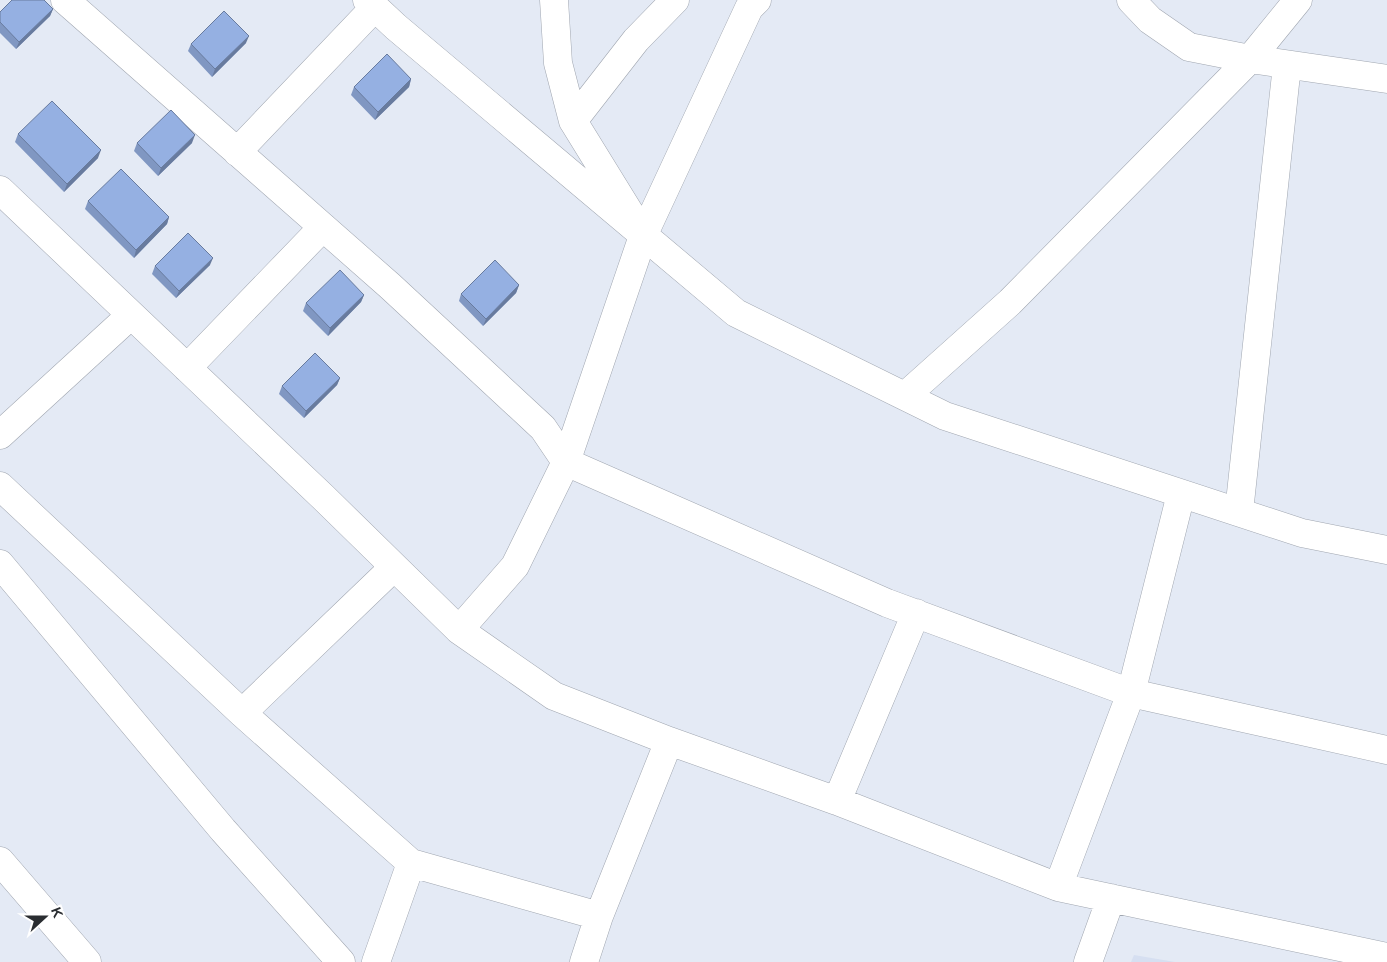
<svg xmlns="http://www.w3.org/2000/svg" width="1387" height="962" font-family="Helvetica,sans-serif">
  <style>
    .built { fill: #d6dff1 }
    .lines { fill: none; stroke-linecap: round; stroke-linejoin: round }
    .minor-casing { stroke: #a0a6b0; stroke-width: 29 }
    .minor { stroke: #fff; stroke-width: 28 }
    .wall { fill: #8097c2 }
    .shaded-wall { fill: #687b9e }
    .building { fill: #95b0e2; stroke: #687b9e }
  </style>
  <rect width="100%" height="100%" fill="#e4eaf5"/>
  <path class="built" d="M1134 955 1175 962H1131Z"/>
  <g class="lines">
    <defs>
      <path id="minor" d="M65 0 390 286 543 428 566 462 887 603 1131 693 1387 750
        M367 0 396 27 736 313 945 416 1302 533 1387 550
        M554 0 558 63 573 121 631 215
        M1131 0 1150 20 1189 47 1250 59 1387 79
        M573 121 636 40 675 0
        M237 152 375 7
        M0 190 324 498 459 630 554 696 669 741 837 801 1058 887 1387 957
        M187 368 323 227
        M905 396 1010 302 1250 59 1298 0
        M0 435 131 315
        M0 486 242 713 411 863 599 916
        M1239 512 1287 65
        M0 564 223 830 341 962
        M459 630 515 566 566 462 643 236 749 8 757 0
        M242 713 394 567
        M837 801 916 613
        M0 861 87 962
        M1058 887 1131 693 1181 494
        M376 962 411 863
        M584 962 599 916 669 741
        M1088 962 1111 898"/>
    </defs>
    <use href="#minor" class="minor-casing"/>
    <use href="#minor" class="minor"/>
  </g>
  <path class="wall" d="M53 9 50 16 16 49 0 33V12Z
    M246 43 212 77 188 51 191 44Z
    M411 79 409 87 375 120 351 95 354 87Z
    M18 134 98 158 64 192 15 142Z
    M137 143H192L158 176 134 151Z
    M88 201 169 217 167 224 134 258 85 209Z
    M210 265 176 298 152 274 155 266Z
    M519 285 516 293 483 326 459 301 461 294Z
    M364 295 361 302 328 336 303 311 306 303Z
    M340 378 337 385 304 418 279 394 282 386Z"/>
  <path class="shaded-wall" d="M53 9 50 16 16 49 19 42Z
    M249 36 246 43 212 77 215 69Z
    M411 79 409 87 375 120 378 112Z
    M195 135 192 143 158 176 161 168Z
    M101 150 98 158 64 192 67 184Z
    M169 217 167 224 134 258 136 250Z
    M213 258 210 265 176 298 179 291Z
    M519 285 516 293 483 326 486 319Z
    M364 295 361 302 328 336 330 328Z
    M340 378 337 385 304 418 306 411Z"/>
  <path class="building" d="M12 0H44L53 9 19 42 0 22V12Z
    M224 11 249 36 215 69 191 44Z
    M387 54 411 79 378 112 354 87Z
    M52 101 101 150 67 184 18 134Z
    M171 110 195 135 161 168 137 143Z
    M121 169 169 217 136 250 88 201Z
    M188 233 213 258 179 291 155 266Z
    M495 260 519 285 486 319 461 294Z
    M340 270 364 295 330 328 306 303Z
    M315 353 340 378 306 411 282 386Z"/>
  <g transform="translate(45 917) rotate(69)" stroke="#ffffff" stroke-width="4" paint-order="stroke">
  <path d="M0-4L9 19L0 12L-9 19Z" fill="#2a2d31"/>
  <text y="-8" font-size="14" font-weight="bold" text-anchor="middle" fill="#2a2d31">K</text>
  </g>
</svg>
